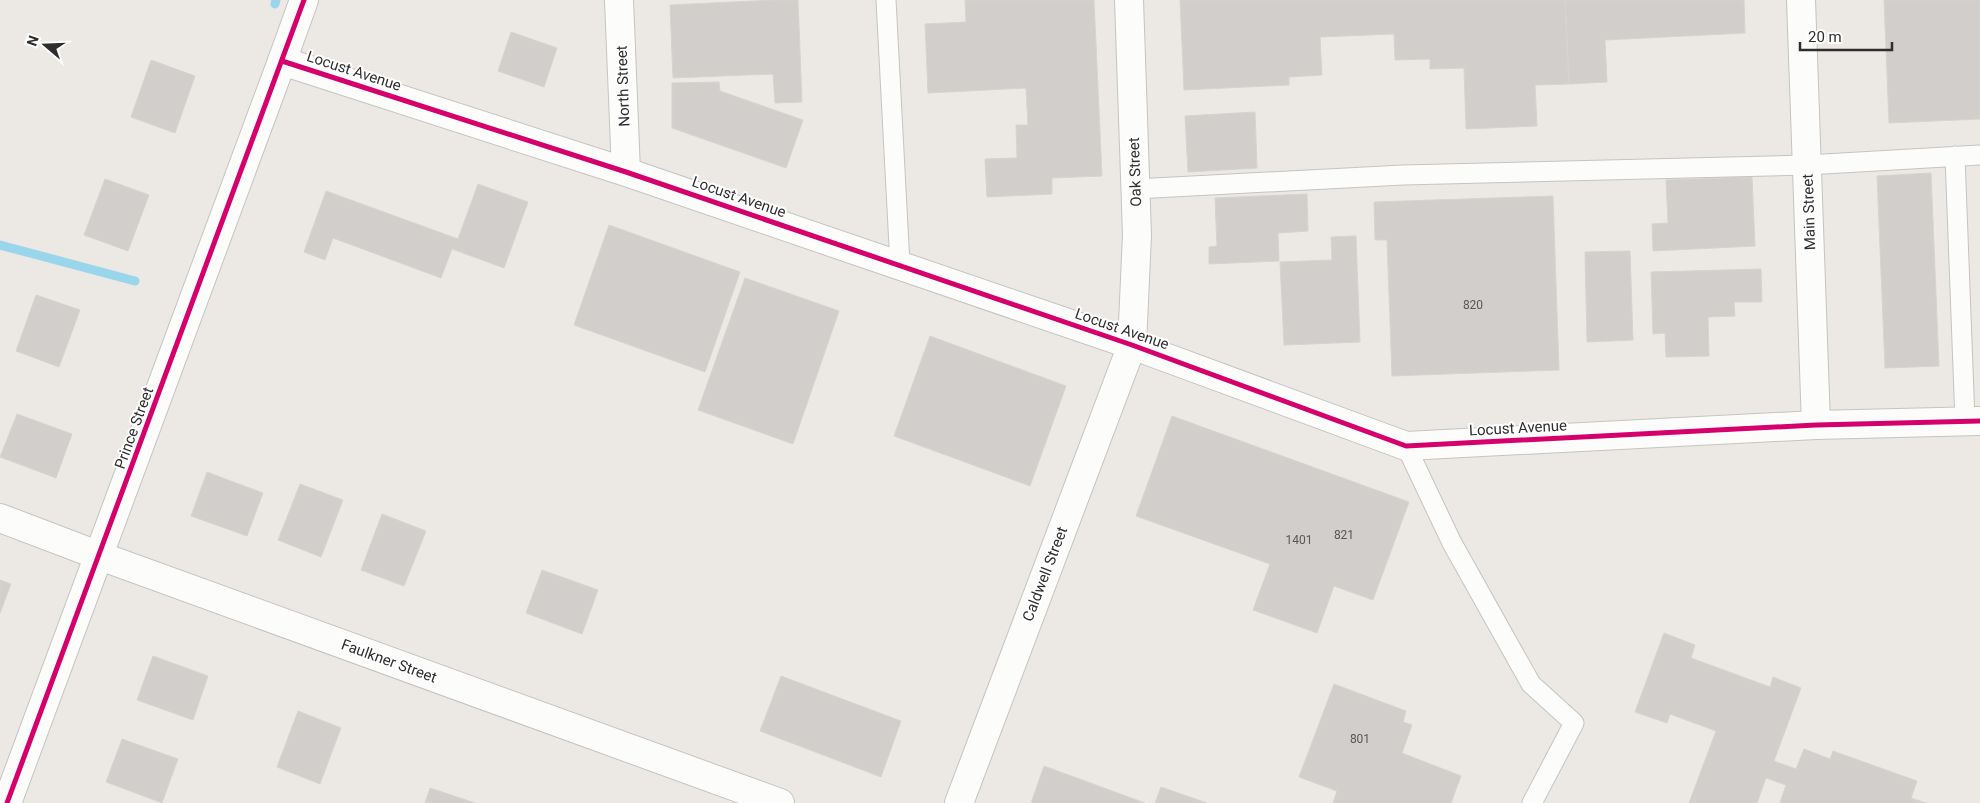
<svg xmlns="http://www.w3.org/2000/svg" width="1980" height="803" font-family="Roboto,sans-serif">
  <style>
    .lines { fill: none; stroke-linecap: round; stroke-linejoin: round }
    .stream { stroke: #99d6ec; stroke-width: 9 }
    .building { fill: #d1cecb; stroke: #d7d4d0 }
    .lane-casing { stroke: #c5c4c5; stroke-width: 21 }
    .street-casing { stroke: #c5c4c5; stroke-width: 30 }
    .secondary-casing { stroke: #c5c4c5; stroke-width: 30 }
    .lane { stroke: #fcfcfb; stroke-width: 19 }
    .street { stroke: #fcfcfb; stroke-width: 28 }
    .secondary { stroke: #fcfcfb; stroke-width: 28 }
    .cycleway-casing { stroke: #fff; stroke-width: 8 }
    .cycleway { stroke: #d6006c; stroke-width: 5 }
    .labels { text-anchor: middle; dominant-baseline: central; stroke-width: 4; stroke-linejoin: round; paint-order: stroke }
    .number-label { font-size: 12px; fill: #585857 }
    .street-label { font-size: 15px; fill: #2e2e2e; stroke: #fff }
  </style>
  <rect width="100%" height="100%" fill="#ece8e4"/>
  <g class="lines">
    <path class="stream" d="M275 4 276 0
      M0 245 135 281"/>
  </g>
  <path class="building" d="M774 0H798L802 102 775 103 773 74 673 78 670 5Z
    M965 0H1094L1102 176 1052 178V194L987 197 985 159 1017 158 1016 125H1028L1026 88 928 93 925 24 966 22Z
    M1180 0H1565L1569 84 1535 85 1537 126 1466 129 1464 68 1430 69V59L1395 60 1394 34 1320 37 1322 75 1289 77V85L1184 90Z
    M1565 0H1744L1745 33 1605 40 1607 82 1569 84Z
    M1884 0H1980V119L1889 123Z
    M511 32 557 48 544 87 498 71Z
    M151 60 195 76 175 133 131 117Z
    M719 82 720 91 803 120 786 168 672 128V83Z
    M1255 112 1257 168 1188 172 1185 116Z
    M1931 173 1939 366 1885 368 1877 176Z
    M1752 177 1755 246 1653 251 1652 224 1668 223 1666 180Z
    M105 179 149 195 128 251 84 235Z
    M478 184 528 202 504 268 452 249 441 278 333 238 325 260 304 252 326 191 458 239Z
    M1307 194 1308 231 1278 233 1279 261 1209 264V247L1217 246 1215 198Z
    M1553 196 1559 370 1392 376 1387 240H1375L1374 202Z
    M609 225 740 272 705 372 574 325Z
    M1356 236 1360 342 1284 345 1280 262 1332 260 1331 237Z
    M1630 251 1633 340 1587 342 1585 252Z
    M1761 269 1762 302H1734L1735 316 1708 317 1709 356 1666 357 1665 333 1653 334 1651 272Z
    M745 278 839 311 793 444 698 410Z
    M36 295 80 310 59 367 16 351Z
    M930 336 1066 386 1030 486 894 436Z
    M17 414 72 434 56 478 0 457Z
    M1172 416 1409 502 1373 600 1334 586 1317 633 1253 610 1270 564 1136 516Z
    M207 472 263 493 247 536 191 516Z
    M300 484 343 500 321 557 278 540Z
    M382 514 426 531 404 586 361 570Z
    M542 570 598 590 582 634 526 613Z
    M0 580 11 584 0 613Z
    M1664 633 1695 645 1691 658 1770 687 1773 677 1801 688 1774 761 1796 769 1804 749 1830 759 1833 751 1917 781 1911 798 1926 803H1780L1786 785 1766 778 1757 803H1689L1716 731 1670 714 1667 723 1635 712Z
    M153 656 208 676 193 720 137 700Z
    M781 676 901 721 881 777 760 731Z
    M1334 684 1406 711 1403 722 1412 725 1402 753 1461 776 1451 803H1333L1337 791 1299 777Z
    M298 711 341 728 320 784 277 767Z
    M122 739 178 759 162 803 106 782Z
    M1044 766 1145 803H1031Z
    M1161 787 1207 803H1155Z
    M430 788 475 803H425Z"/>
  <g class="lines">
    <defs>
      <path id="lane" d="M886 0 900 265
        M1955 156 1965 421
        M1135 189 1403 175 1807 165 1980 155
        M1406 446 1452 543 1531 684 1574 723 1532 803"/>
      <path id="street" d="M304 0 282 61 626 172 1132 345 1406 446 1816 425 1980 421
        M619 0 626 172
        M1801 0 1816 425
        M0 518 100 556 780 803"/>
      <path id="secondary" d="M7 803 282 61
        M959 803 1132 345 1137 235 1129 0"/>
    </defs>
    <use href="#lane" class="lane-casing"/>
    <use href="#street" class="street-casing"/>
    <use href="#secondary" class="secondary-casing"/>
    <use href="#lane" class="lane"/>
    <use href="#street" class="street"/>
    <use href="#secondary" class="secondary"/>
    <defs>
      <path id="cycleway" d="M282 61 626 172 1132 345 1406 446 1816 425 1980 421
        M7 803 304 0"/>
    </defs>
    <use href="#cycleway" class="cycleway-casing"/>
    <use href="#cycleway" class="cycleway"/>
  </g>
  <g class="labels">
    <g class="number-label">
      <text x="1473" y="305">820</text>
      <text x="1344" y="535">821</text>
      <text x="1299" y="540">1401</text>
      <text x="1360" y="739">801</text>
    </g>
    <g class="street-label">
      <text transform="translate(354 71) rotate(18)">Locust Avenue</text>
      <text transform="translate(623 86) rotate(-92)">North Street</text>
      <text transform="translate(1135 172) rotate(-92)">Oak Street</text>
      <text transform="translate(739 197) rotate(19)">Locust Avenue</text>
      <text transform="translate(1809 212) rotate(-92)">Main Street</text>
      <text transform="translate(1122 329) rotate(19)">Locust Avenue</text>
      <text transform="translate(134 428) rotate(-70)">Prince Street</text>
      <text transform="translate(1518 428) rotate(-3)">Locust Avenue</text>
      <text transform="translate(1045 574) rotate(-69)">Caldwell Street</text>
      <text transform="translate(389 661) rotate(20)">Faulkner Street</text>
    </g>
  </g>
  <g transform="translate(45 45) rotate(289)" stroke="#ffffff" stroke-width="4" paint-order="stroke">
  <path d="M0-4L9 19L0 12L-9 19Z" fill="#2e2e2e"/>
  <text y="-8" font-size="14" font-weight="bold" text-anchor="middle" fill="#2e2e2e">N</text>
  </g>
  <path d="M1800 42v8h92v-8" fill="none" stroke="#2e2e2e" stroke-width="2.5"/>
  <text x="1808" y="42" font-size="15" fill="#2e2e2e" stroke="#ffffff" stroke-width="4" paint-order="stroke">20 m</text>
</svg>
